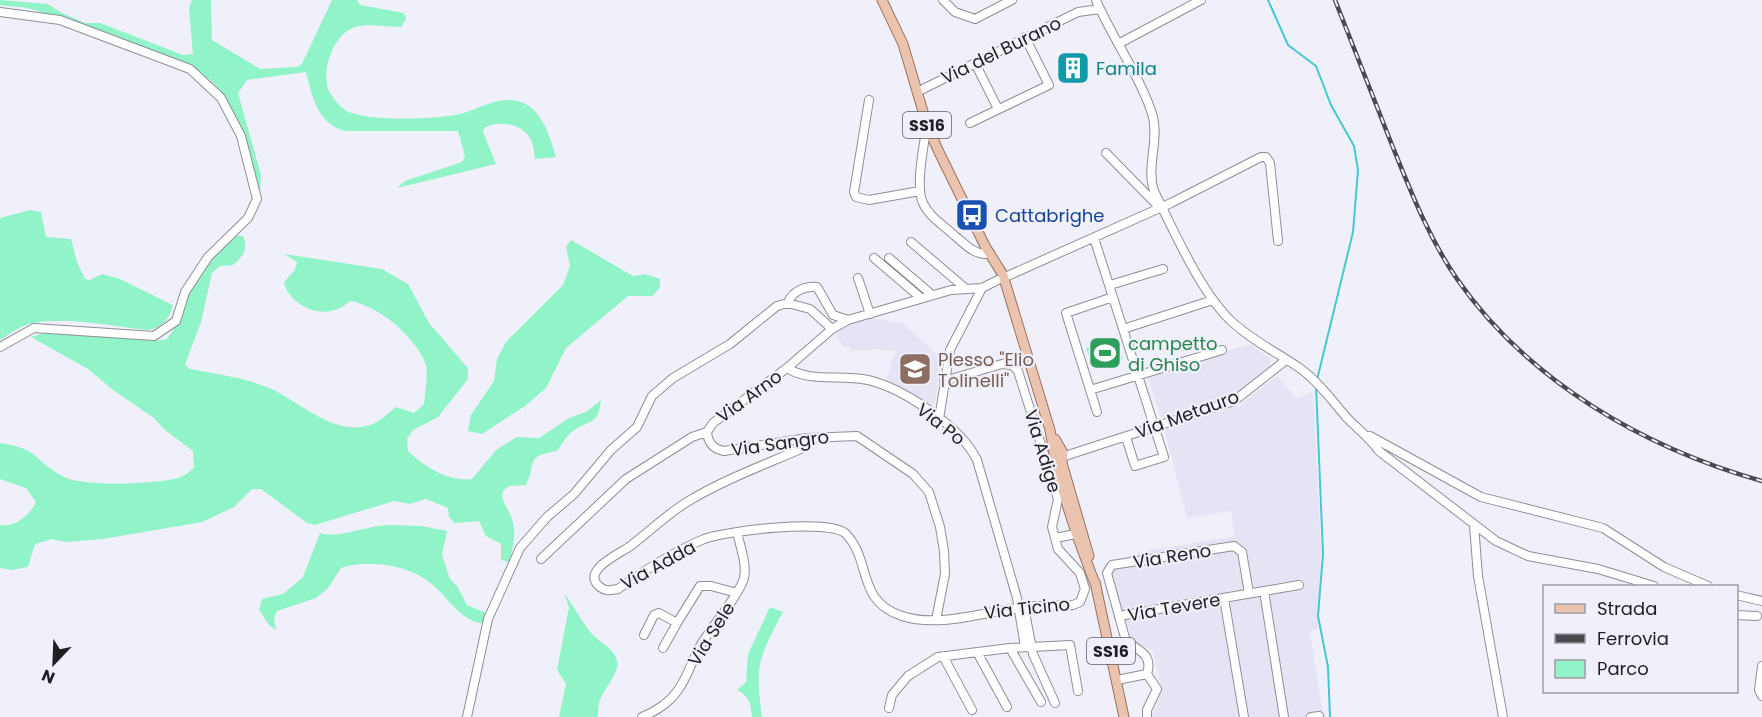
<svg xmlns="http://www.w3.org/2000/svg" width="1762" height="717" font-family="Poppins,sans-serif">
  <style>
    .built { fill: #e4e4f5 }
    .green { fill: #91f3c8 }
    .lines { fill: none; stroke-linecap: round; stroke-linejoin: round }
    .stream { stroke: #43c8d4; stroke-width: 2 }
    .minor-casing { stroke: #8e8e97; stroke-width: 10 }
    .major-casing { stroke: #9b705c; stroke-width: 11 }
    .minor { stroke: #fff; stroke-width: 8 }
    .major { stroke: #ebc4b0; stroke-width: 9 }
    .rail-casing { stroke: #4b4a4f; stroke-width: 4.5 }
    .rail { stroke: #f0f0fa; stroke-width: 2; stroke-dasharray: 7; stroke-linecap: butt }
    .labels { text-anchor: middle; dominant-baseline: central; stroke-width: 4.5; stroke-linejoin: round; paint-order: stroke }
    .shield { fill: #f0f0fa; stroke: #5e5e64; stroke-width: 1.5 }
    .shield-label { font-size: 16px; font-weight: bold; fill: #201f23 }
    .street-label { font-size: 18px; fill: #201f23; stroke: #f0f0fa }
    .culture-label { font-size: 18px; fill: #0d838f; stroke: #f0f0fa; text-anchor: start }
    .transit-label { font-size: 18px; fill: #164399; stroke: #f0f0fa; text-anchor: start }
    .leisure-label { font-size: 18px; fill: #27864d; stroke: #f0f0fa; text-anchor: start }
    .education-label { font-size: 18px; fill: #785e54; stroke: #f0f0fa; text-anchor: start }
  </style>
  <rect width="100%" height="100%" fill="#f0f0fa"/>
  <path class="built" d="M869 317 904 324 941 359 935 404 931 406 886 379 896 351 877 349 850 351V347H844L835 334 847 323Z
    M1249 344 1271 359 1270 367 1234 396 1161 418 1148 376Z
    M1277 376 1297 399 1313 391 1321 552 1318 629 1310 631 1322 709 1327 717H1151L1162 691 1153 652 1131 638 1127 622 1116 623 1103 572 1104 565 1145 551 1235 536 1231 511 1187 518 1164 428 1239 406Z"/>
  <path class="green" d="M0 0 48 4 60 12 85 23H100L183 55 193 54 189 8 192 0H211L212 40 260 69 297 67 302 64 332 0H357L360 5 404 13 406 19 401 27C387 27 368 23 355 27 333 34 319 74 330 93 334 99 339 106 345 110 365 122 431 119 455 115 468 113 480 106 494 102 535 91 547 125 556 157L535 159C534 153 534 145 531 140 523 123 498 120 484 128L483 132 496 164 397 188 405 181 462 162 465 156 458 131H345C317 123 312 96 306 72L247 80 238 93 261 175 260 196C249 166 235 111 216 86 199 62 61 17 27 8 19 6 9 7 0 5Z
    M30 210 41 212 46 237 71 239 77 262 85 279 90 280 102 274 120 279 173 305C170 318 163 327 149 330 113 327 69 316 33 323 20 326 11 333 0 340V218Z
    M235 236H243C249 249 243 256 233 265L220 266 212 273 201 322 185 365 190 369C216 374 242 377 267 387 300 401 335 439 373 424 381 421 389 412 396 407L414 413 424 404C425 392 429 373 425 362 412 334 380 307 351 301 346 304 340 309 334 310 315 317 288 302 284 282L295 270 297 262 284 254 382 269 408 284 429 323 468 368V379L438 417 413 430 407 439 408 451C425 467 448 482 472 479L496 450 517 437 539 438 569 418 586 412 601 400C598 425 591 419 573 431 566 436 562 445 557 451 523 457 538 462 526 485L509 486 503 491C501 501 506 505 510 514 517 529 514 547 509 562L501 560V544L486 536 479 521 455 523 449 517 448 508 426 499 410 504 394 501 315 525 307 523 261 489H252L234 507 202 522 103 539 66 542 52 539 35 544 28 567 11 570 0 568V525C15 528 30 515 36 502L26 488 0 479V443C39 448 35 462 64 477 84 487 156 484 178 478 184 476 189 472 194 468L193 451 165 430 154 418 113 390 88 369 31 337C54 326 129 338 156 341L167 339C180 323 180 309 189 292 201 270 217 253 235 236Z
    M571 240 633 276 645 274 660 279V287L653 296H628L566 348 546 388 525 406 482 434 468 431 471 415 494 381 497 359 506 342 563 285 570 266 566 247Z
    M1116 338 1123 359 1093 369 1086 348Z
    M387 525 422 526 447 531 442 555 450 579 457 586 467 605 486 613 483 623C463 623 448 598 433 585 415 570 395 565 373 564 361 564 352 564 341 568L328 588 316 598 277 611 274 618 276 630 269 625 259 610 262 599 283 594 303 577 320 533C338 539 366 526 387 525Z
    M564 593C572 604 585 626 593 635 603 645 623 653 616 671 608 690 597 694 598 717H559L566 684 557 670 569 607Z
    M770 607 783 612C758 660 755 663 762 717H752C751 704 749 696 737 690L746 682 748 654Z"/>
  <g class="lines">
    <path class="stream" d="M1268 0 1288 45 1316 66 1331 105 1354 146 1358 170 1353 232 1317 380
      M1316 385 1323 554 1318 616 1328 667 1330 717"/>
    <defs>
      <path id="minor" d="M943 0 955 12 975 19 1012 0
        M1096 0C1111 36 1143 81 1153 117 1159 142 1146 167 1154 191 1174 231 1199 289 1230 320 1252 341 1277 352 1301 369 1320 383 1333 402 1348 419 1359 430 1370 438 1379 451L1496 541 1528 556 1598 569 1654 586
        M0 12 60 20 190 69 221 98 241 136 257 199 248 218 208 257 185 292 176 321 154 336 34 328 0 347
        M1118 44 1201 0
        M975 63 998 109
        M917 92 1078 12 1100 9
        M869 100 854 192 856 197 869 200 920 191
        M970 123 1049 85 1025 37
        M927 125C924 144 915 187 923 203 929 217 945 226 955 236 965 244 973 254 986 254
        M1106 153 1157 205
        M1094 238 1164 457 1135 466 1126 437
        M911 242 965 288
        M874 258 921 298
        M889 258 931 294
        M858 278 870 314
        M1003 278 1171 203 1261 157H1266L1270 163 1278 241
        M1110 285 1163 269
        M788 303C792 291 805 286 817 287L833 315 848 320
        M1123 329 1213 300
        M787 368C811 383 840 374 868 380 903 388 961 427 977 460L1017 598 1025 647
        M1090 390 1222 350
        M1097 412 1066 313 1113 297
        M939 419 950 350 982 288
        M707 432C708 443 713 449 724 451L807 438 857 436 913 474 929 492 940 527 944 551 945 574 936 620
        M707 432 713 423 787 368 832 329 848 320 951 290 982 288 998 280
        M1370 436 1481 497 1603 528 1664 567 1708 586
        M807 438 803 448C764 465 723 480 687 502 666 515 649 532 629 547 619 554 580 571 600 587 606 592 611 590 618 589 645 570 673 552 704 539 725 531 831 518 846 534 872 561 856 601 902 616 939 628 982 612 1019 608 1037 605 1055 606 1073 605L1080 602 1085 589 1080 573 1058 549 1052 527 1058 499 1018 371 1012 365 1002 364 944 381
        M1062 457 1234 401 1286 360
        M1474 525 1478 576 1503 717
        M1055 538 1076 534
        M541 559 626 479 692 437 707 432
        M1264 591 1284 717
        M1736 595 1762 601
        M1224 598 1244 717
        M1024 607 1033 654 1055 703
        M1736 615 1757 616
        M1119 616 1107 573 1112 565 1234 546 1242 552 1249 593
        M644 635 654 615 659 613 677 623 700 586H711L737 593
        M663 648 677 623
        M1010 648 1041 702
        M977 652 1007 707
        M943 656 972 710
        M1762 666 1759 690 1762 696
        M1147 674C1153 655 1140 651 1126 641L1119 616 1299 585
        M1117 680 1147 674
        M889 708 892 695 908 676 938 657 1010 648 1070 645 1078 691
        M467 717 488 619 520 548 547 517 574 494 611 450 637 427 652 396 673 378 730 344 777 306 788 303 810 309 832 329
        M642 717C655 712 670 702 678 690 687 678 692 661 699 648 710 628 739 596 744 578 747 564 740 546 737 532
        M1147 717V710L1157 689 1147 674
        M1311 717 1319 716"/>
      <path id="major" d="M882 0 903 44 927 125 938 150 985 246 1003 275 1050 430C1058 484 1076 535 1096 586
        M1055 439 1063 453 1062 463 1089 556
        M1095 582 1124 717"/>
    </defs>
    <use href="#minor" class="minor-casing"/>
    <use href="#major" class="major-casing"/>
    <use href="#minor" class="minor"/>
    <use href="#major" class="major"/>
    <defs>
      <path id="rail" d="M1335 0C1353 47 1372 93 1390 140 1409 187 1428 237 1457 279 1528 381 1644 448 1762 481"/>
    </defs>
    <use href="#rail" class="rail-casing"/>
    <use href="#rail" class="rail"/>
  </g>
  <defs>
    <symbol id="building-square" viewBox="-11 -11 22 22"><rect x="-9" y="-9" width="18" height="18" rx="4" fill="#0f9aa8" stroke="#f0f0fa"/><path d="M-4-6H4V6H1V3H-1V6H-4ZM-2.5-4.3h1.7v1.8h-1.7ZM.8-4.3h1.7v1.8H.8ZM-2.5-1h1.7V.8h-1.7ZM.8-1h1.7V.8H.8Z" fill="#fff"/></symbol>
    <symbol id="bus-square" viewBox="-11 -11 22 22"><rect x="-9" y="-9" width="18" height="18" rx="4" fill="#1a4fb4" stroke="#f0f0fa"/><path d="M-5-6H5V4H4V6H2V4H-2V6H-4V4H-5ZM-3.5-4V0h7V-4ZM-3.5 1.2v1.5H-2V1.2ZM2 1.2v1.5H3.5V1.2Z" fill="#fff"/></symbol>
    <symbol id="stadium-square" viewBox="-11 -11 22 22"><rect x="-9" y="-9" width="18" height="18" rx="4" fill="#2e9e5b" stroke="#f0f0fa"/><path d="M0-5a6.5 5 0 1 0 0 10a6.5 5 0 1 0 0-10ZM-3.5-1.8h7v3.6h-7Z" fill="#fff"/></symbol>
    <symbol id="school-square" viewBox="-11 -11 22 22"><rect x="-9" y="-9" width="18" height="18" rx="4" fill="#8d6e63" stroke="#f0f0fa"/><path d="M0-5L7-2L0 1L-7-2ZM-4 1L0 2.5L4 1V4Q0 6-4 4Z" fill="#fff"/></symbol>
  </defs>
  <g fill-rule="evenodd">
    <use href="#building-square" x="1054" y="49" width="38" height="38"/>
    <use href="#bus-square" x="953" y="196" width="38" height="38"/>
    <use href="#stadium-square" x="1086" y="334" width="38" height="38"/>
    <use href="#school-square" x="896" y="350" width="38" height="38"/>
  </g>
  <g class="labels">
    <g class="shield">
      <rect x="903" y="112" width="48" height="26" rx="4.5"/>
      <rect x="1087" y="638" width="48" height="26" rx="4.5"/>
    </g>
    <g class="shield-label">
      <text x="927" y="125">SS16</text>
      <text x="1111" y="651">SS16</text>
    </g>
    <g class="street-label">
      <text transform="translate(1001 50) rotate(-26)">Via del Burano</text>
      <text transform="translate(749 396) rotate(-36)">Via Arno</text>
      <text transform="translate(1187 414) rotate(-20)">Via Metauro</text>
      <text transform="translate(941 424) rotate(38)">Via Po</text>
      <text transform="translate(780 443) rotate(-8)">Via Sangro</text>
      <text transform="translate(1043 451) rotate(73)">Via Adige</text>
      <text transform="translate(1172 556) rotate(-9)">Via Reno</text>
      <text transform="translate(658 565) rotate(-29)">Via Adda</text>
      <text transform="translate(1174 607) rotate(-10)">Via Tevere</text>
      <text transform="translate(1027 608) rotate(-6)">Via Ticino</text>
      <text transform="translate(711 634) rotate(-58)">Via Sele</text>
    </g>
    <g class="culture-label">
      <text x="1096" y="68">Famila</text>
    </g>
    <g class="transit-label">
      <text x="995" y="215">Cattabrighe</text>
    </g>
    <g class="leisure-label">
      <text x="1128" y="343">campetto<tspan x="1128" dy="21">di Ghiso</tspan></text>
    </g>
    <g class="education-label">
      <text x="938" y="359">Plesso "Elio<tspan x="938" dy="21">Tolinelli"</tspan></text>
    </g>
  </g>
  <rect x="1543" y="585" width="195" height="108" fill="#f0f0fa" stroke="#9d9ca4" stroke-width="1.5"/>
  <rect x="1555" y="604" width="30" height="9" fill="#ebc4b0" stroke="#9d9ca4" stroke-width="1.5"/>
  <text x="1597" y="615" font-size="18" fill="#201f23">Strada</text>
  <rect x="1555" y="634" width="30" height="9" fill="#4b4a4f" stroke="#9d9ca4" stroke-width="1.5"/>
  <text x="1597" y="645" font-size="18" fill="#201f23">Ferrovia</text>
  <rect x="1555" y="660" width="30" height="18" fill="#91f3c8" stroke="#9d9ca4" stroke-width="1.5"/>
  <text x="1597" y="675" font-size="18" fill="#201f23">Parco</text>
  <g transform="translate(54 663) rotate(203)" stroke="#f0f0fa" stroke-width="4.5" paint-order="stroke">
  <path d="M0-4.5L10 22L0 15L-10 22Z" fill="#201f23"/>
  <text y="-9" font-size="16" font-weight="bold" text-anchor="middle" fill="#201f23">N</text>
  </g>
</svg>
